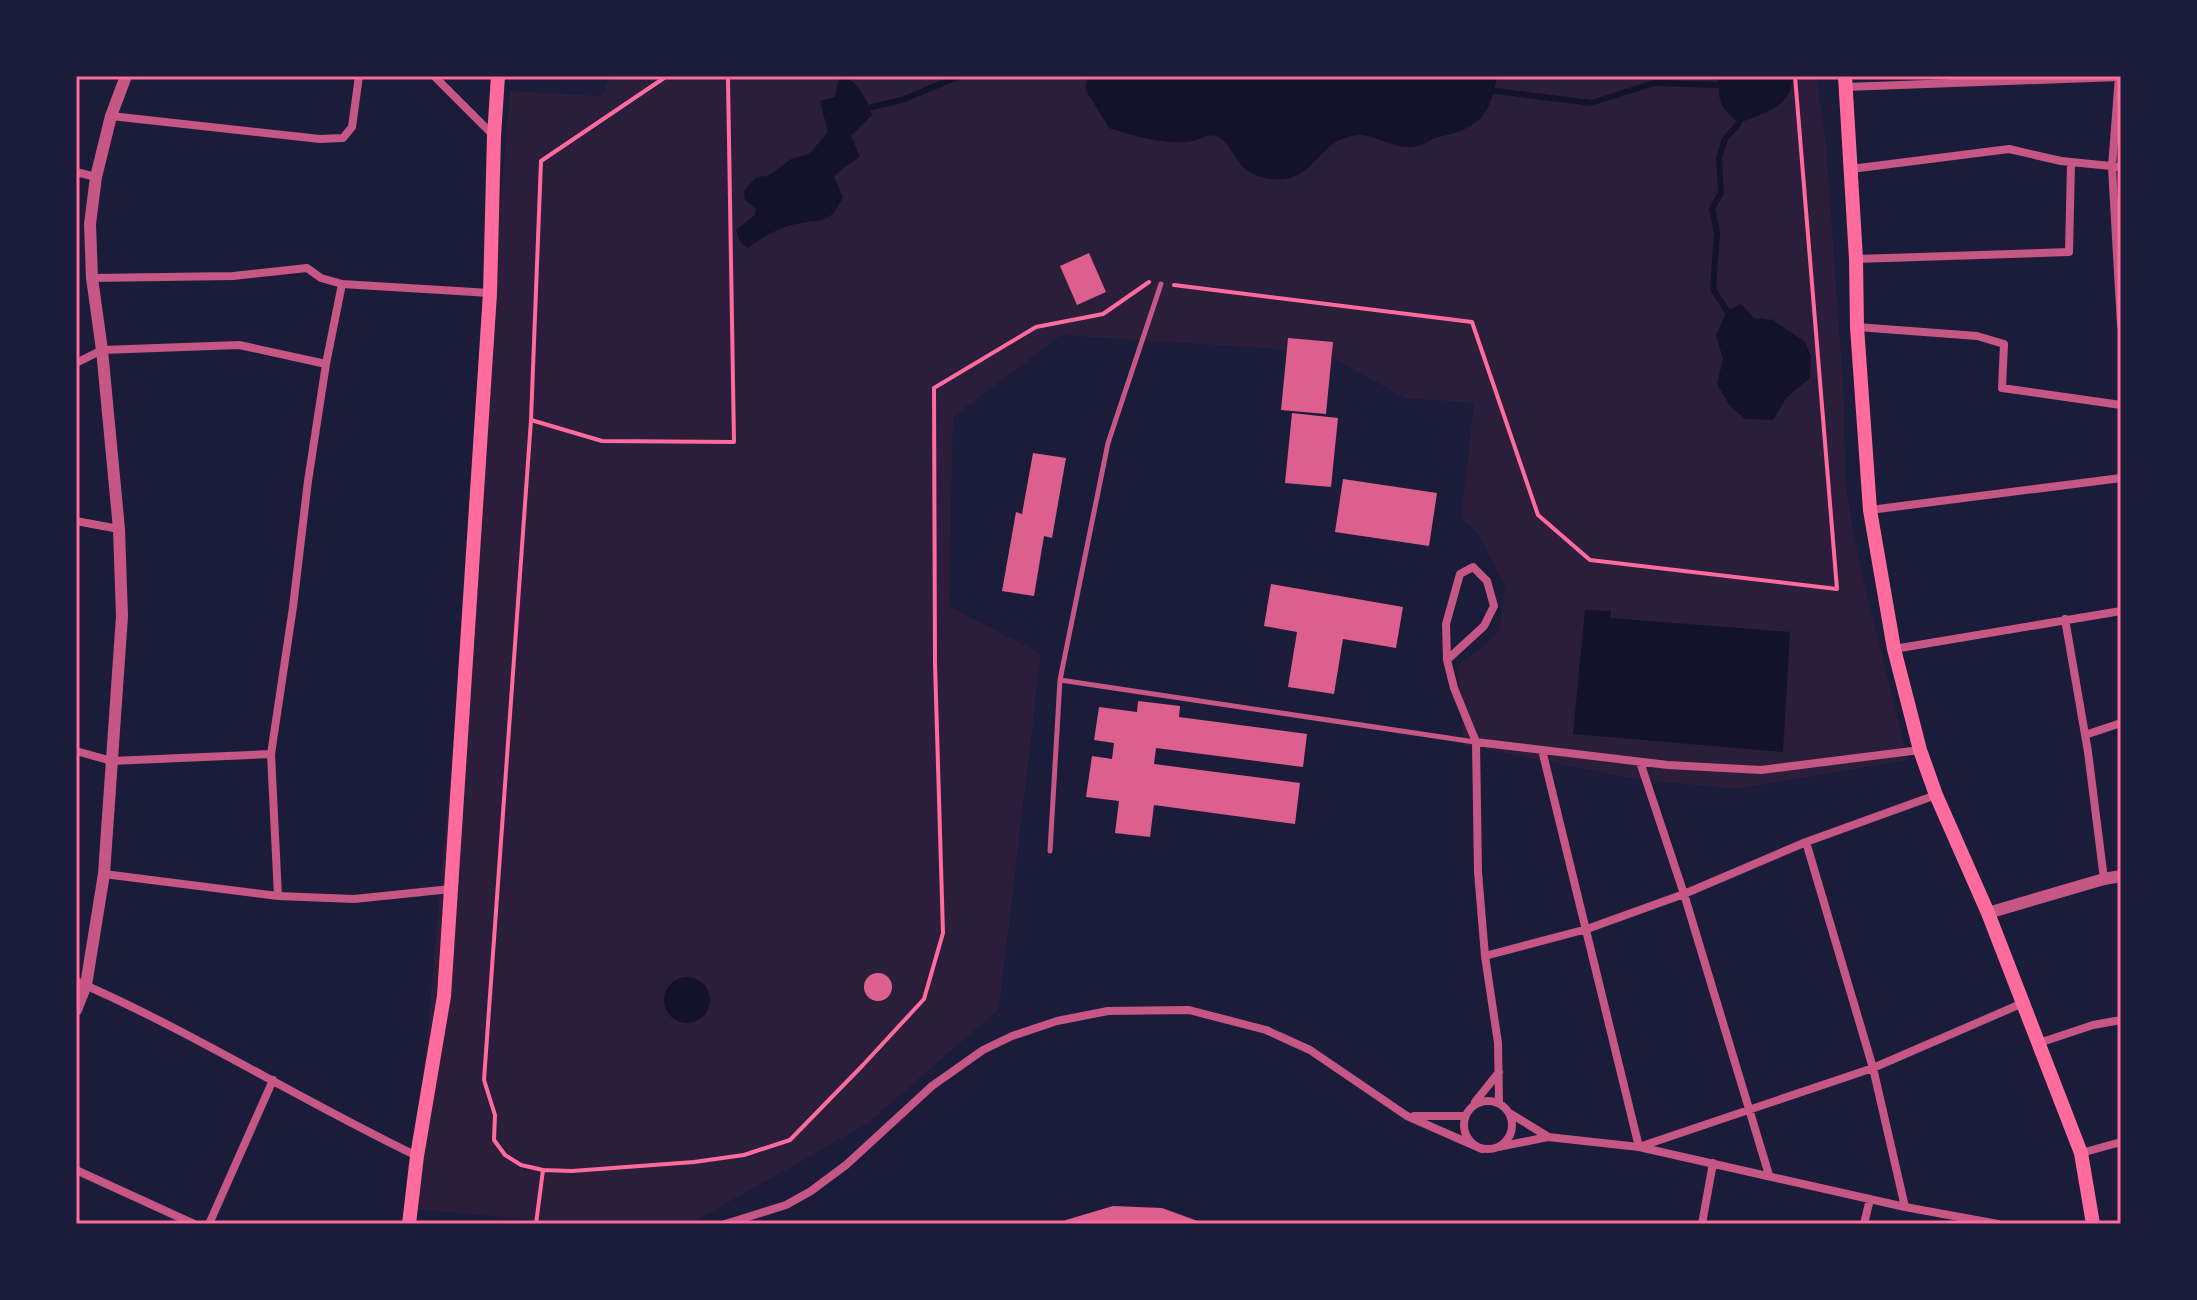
<svg xmlns="http://www.w3.org/2000/svg" width="2197" height="1300" font-family="Commissioner,sans-serif">
  <style>
    .green { fill: #2a1e3b }
    .water { fill: #12122b }
    .lines { fill: none; stroke-linecap: round; stroke-linejoin: round }
    .stream { stroke: #12122b; stroke-width: 6 }
    .building { fill: #dd5f8e }
    .path { stroke: #ff6b9d; stroke-width: 4 }
    .service { stroke: #c65784; stroke-width: 5 }
    .minor { stroke: #c65784; stroke-width: 8 }
    .tertiary { stroke: #c65784; stroke-width: 12 }
    .secondary { stroke: #ff6b9d; stroke-width: 14 }
    .neatline { fill: none; stroke: #ff6b9d; stroke-width: 3 }
  </style>
  <rect width="100%" height="100%" fill="#1b1b3a"/>
  <path class="green" d="M611 76H1816L1826 142 1844 399 1845 483 1859 561 1908 760 1738 789 1640 780 1463 745 1458 665 1480 650 1500 630 1505 585 1478 534 1461 517 1474 403 1405 398 1322 352 1061 335 953 417 949 606 1041 654 999 1009 868 1123 690 1224H578L412 1209 510 91 601 96Z"/>
  <path class="water" d="M842 76C858 81 867 99 872 115L851 136 860 157C851 164 841 168 834 177L843 197C839 205 835 214 827 218 819 222 810 221 801 223 782 226 763 236 748 248L740 242 736 230 755 215 756 209 745 200 744 190 757 177 768 176 791 159 809 154 828 132 820 101 835 97 838 82Z
    M1088 76H1497C1492 107 1484 124 1452 134 1446 135 1440 136 1435 138 1425 143 1418 148 1406 147 1382 145 1368 127 1342 139 1314 151 1310 184 1271 179 1234 176 1235 142 1216 136 1206 133 1201 139 1193 141 1186 143 1175 142 1168 142 1148 140 1128 134 1109 128L1085 89Z
    M1719 76H1793C1792 107 1764 113 1739 123 1719 107 1718 101 1719 76Z
    M1741 304 1754 318 1773 320 1805 342 1811 356 1810 378 1787 397 1773 420 1745 419 1730 406 1717 384 1723 359 1716 335 1727 311Z
    M1585 610 1611 611V618L1790 632 1783 752 1573 734Z
    M664 1000a23 23 0 1 1 46 0a23 23 0 1 1-46 0Z"/>
  <g class="lines">
    <path class="stream" d="M1495 91 1591 103 1654 83 1719 85
      M872 107 902 100 960 76
      M1727 311 1713 289 1717 233 1712 208 1721 193 1719 158 1725 139 1739 123"/>
  </g>
  <path class="building" d="M1089 253 1106 292 1077 305 1060 266Z
    M1288 338 1333 342 1326 414 1281 410Z
    M1292 413 1338 418 1331 487 1285 483Z
    M1033 453 1066 458 1052 538 1044 536 1034 596 1002 591 1016 512 1022 514Z
    M1343 479 1437 493 1429 546 1335 532Z
    M1271 584 1403 607 1396 648 1343 639 1334 694 1288 687 1297 632 1264 626Z
    M1138 701 1180 706 1179 717 1307 734 1303 767 1156 748 1154 764 1300 783 1295 824 1154 805 1150 837 1115 833 1119 801 1086 797 1092 756 1112 759 1114 743 1094 740 1099 707 1137 712Z
    M864 987a14 14 0 1 1 28 0a14 14 0 1 1-28 0Z
    M1113 1206 1162 1208 1206 1224H1061L1066 1220Z"/>
  <g class="lines">
    <path class="path" d="M667 76 541 161 531 420 484 1080 495 1115 494 1140 505 1155 521 1165 543 1170 572 1171 694 1162 744 1155 790 1140 863 1065 924 999 943 933 935 664 934 388 1036 327 1103 314 1149 282
      M1174 285 1472 322 1538 515 1590 560 1837 589 1795 76
      M531 420 602 441 734 442 728 80
      M536 1224 543 1170"/>
    <path class="service" d="M1060 680 1108 443 1161 284
      M1050 851 1060 680 1475 742"/>
    <path class="minor" d="M434 76 493 135
      M2119 76 2112 167 2121 325
      M1846 87 2119 77
      M111 116 320 139 343 138 352 127 359 76
      M1851 169 2009 149 2061 161 2121 167
      M76 172 96 177
      M1856 259 2069 252 2071 163
      M92 278 233 276 307 268 321 278 342 284 490 293
      M1857 327 1977 336 2004 344 2002 388 2121 405
      M76 363 102 350 239 345 326 364
      M1870 510 2121 478
      M76 521 119 529
      M2065 619 2088 752 2104 879
      M1894 649 2121 611
      M1447 660 1484 626 1494 606 1487 581 1473 567 1460 574 1446 624 1447 660 1454 688 1476 742 1478 872 1485 956 1498 1043 1499 1103
      M2085 735 2121 723
      M1476 742 1668 765 1761 770 1920 750
      M1542 750 1639 1147 1873 1068 2023 1003
      M76 751 112 761 271 754
      M1640 762 1684 894 1769 1175
      M1806 842 1873 1068 1905 1207
      M104 874 278 896 354 899 451 889
      M278 896 271 754 293 607 308 481 326 364 342 284
      M1485 956 1587 929 1684 894 1806 842 1936 795
      M76 981C193 1032 302 1101 417 1156
      M2039 1043 2093 1025 2121 1020
      M1464 1125a24 24 0 1 1 48 0a24 24 0 1 1-48 0Z
      M1475 1102 1499 1072
      M1511 1114 1547 1136
      M1414 1116H1465
      M1498 1147 1548 1137 1639 1147 1905 1207 1998 1224
      M2081 1153 2121 1142
      M76 1170 194 1224
      M209 1224 273 1080
      M725 1224 786 1205 811 1191 846 1165 932 1086 983 1050 1012 1036 1057 1021 1108 1011 1189 1010 1266 1030 1310 1050 1407 1116 1482 1149
      M1702 1224 1713 1163
      M1864 1224 1870 1199"/>
    <path class="tertiary" d="M1988 913 2104 879 2121 876
      M76 1010 86 985 104 874 122 616 119 529 102 350 92 278 90 224 96 177 111 116 126 76"/>
    <path class="secondary" d="M1845 76 1856 259 1857 327 1870 510 1894 649 1920 750 1936 795 1988 913 2081 1153 2093 1224
      M409 1224 417 1156 444 996 490 293 494 136 498 76"/>
  </g>
  <rect width="2197" height="1300" fill="none" stroke="#1b1b3a" stroke-width="156"/>
  <rect x="78" y="78" width="2041" height="1144" class="neatline"/>
</svg>
